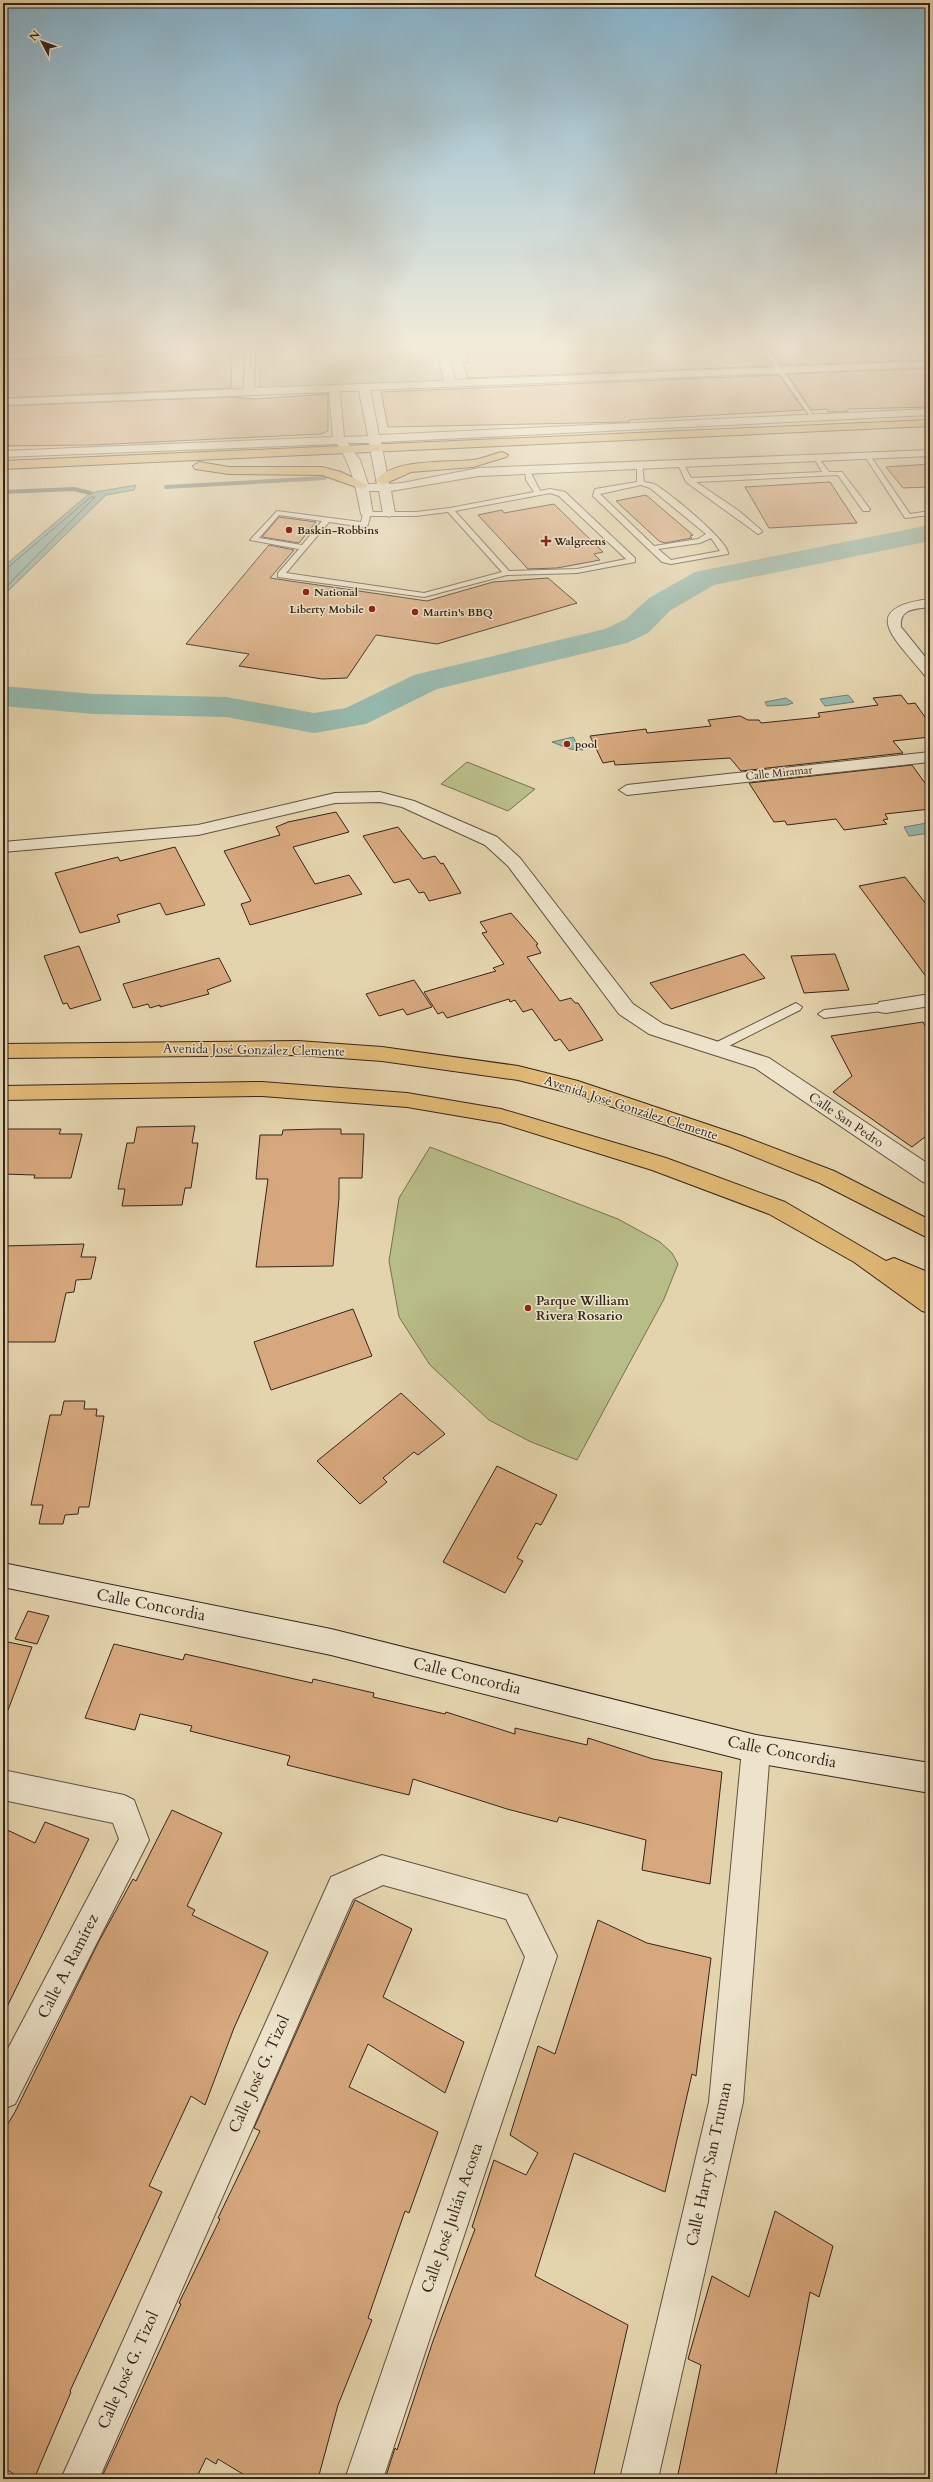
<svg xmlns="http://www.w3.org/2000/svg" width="933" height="2482" font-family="Cardo,serif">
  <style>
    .green { fill: #b8bc87; stroke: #767051 }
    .water { fill: #95b8ac; stroke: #6f7d72 }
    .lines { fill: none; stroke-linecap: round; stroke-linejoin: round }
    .shore { stroke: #656e64; stroke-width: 1 }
    .stream { stroke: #6f7d72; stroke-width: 4 }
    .river { fill: #95b8ac; fill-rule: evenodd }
    .building { fill: #d7a87d; stroke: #35251b }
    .lane-casing { stroke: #615140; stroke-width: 2 }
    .street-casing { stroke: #615140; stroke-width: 2 }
    .secondary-casing { stroke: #35251b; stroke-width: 2 }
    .primary-casing { stroke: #35251b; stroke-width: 2 }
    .highway-casing { stroke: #35251b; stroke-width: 2 }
    .lane { fill: #ede3ca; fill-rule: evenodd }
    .street { fill: #ede3ca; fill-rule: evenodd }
    .secondary { fill: #ede3ca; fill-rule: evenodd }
    .primary { fill: #e2ba76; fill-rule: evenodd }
    .highway { fill: #e2ba76; fill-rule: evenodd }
    .poi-dot { fill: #8f2418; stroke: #ede3ca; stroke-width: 1.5 }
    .labels { text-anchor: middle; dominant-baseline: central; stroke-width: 3; stroke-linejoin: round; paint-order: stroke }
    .far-poi-label { font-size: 11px; font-weight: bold; fill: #35251b; stroke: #ede3ca; text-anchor: start }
    .far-street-label { font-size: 11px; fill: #35251b; stroke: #ede3ca }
    .street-label { font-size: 13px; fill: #35251b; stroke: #ede3ca }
    .poi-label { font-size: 13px; font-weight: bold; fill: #35251b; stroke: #ede3ca; text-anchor: start }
    .near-street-label { font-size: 16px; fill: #35251b; stroke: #ede3ca }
  </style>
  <rect width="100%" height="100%" fill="#e4d4ad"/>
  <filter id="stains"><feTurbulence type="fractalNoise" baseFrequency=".005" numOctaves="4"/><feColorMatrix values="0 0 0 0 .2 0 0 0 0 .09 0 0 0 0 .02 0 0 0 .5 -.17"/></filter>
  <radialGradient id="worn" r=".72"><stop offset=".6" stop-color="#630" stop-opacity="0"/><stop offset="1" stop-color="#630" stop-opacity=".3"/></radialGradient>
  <path class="green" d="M258 347H437L445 381 260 388Z
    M467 762 535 789 508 811 441 784Z
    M430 1147 618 1219 660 1242 672 1253 678 1264 664 1299 577 1460 529 1441 489 1420 430 1365 399 1317 389 1261 399 1198Z"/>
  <path class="water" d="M136 485 134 490 106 495 3 596V567L90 493Z
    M848 695 854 702 825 706 820 699Z
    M786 698 793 703 787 705 767 706 765 702Z
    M573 737 579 747 577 748H582L583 750 570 749 552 742Z
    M927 823 930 833 909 836 904 827Z"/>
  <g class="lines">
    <path class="shore" d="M3 569 7 568 91 497H95L3 590"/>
    <path class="stream" d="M166 487 325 478
      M3 492 74 489 90 493"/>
    <path class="river" d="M930 525V541L714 585 671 610 648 633 627 643 437 689 366 724 314 733 226 717 94 714 3 706V686L94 694 226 697 314 713 346 708 414 675 605 629 626 619 649 598 695 572Z"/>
  </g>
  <path class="building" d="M3 347H51L3 352Z
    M464 347H616L618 352 676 350 677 354 761 349 772 366 468 378 463 363 469 362Z
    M878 347H930V360L781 365 770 349 799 348 802 351 879 349Z
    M232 350 231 388 3 398V360Z
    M930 368V407L848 409V411L840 412H828L827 409 811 410 787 374Z
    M779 375 804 410 629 420V422L388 427 381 392Z
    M328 394V431L321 434 92 445 3 446V406L231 397 254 399Z
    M930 464V487L903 488 886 467Z
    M830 482 857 523 769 528 745 487Z
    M646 495 693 535 690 536 692 538 665 543 659 541 616 501Z
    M554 504 603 552 594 554 600 560 557 568 528 569 478 515 502 510 504 513Z
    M279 517 316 522 299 543 262 537Z
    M269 545 294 550 270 578 427 601 493 582 548 578 577 603 437 644 376 635 347 678 322 679 239 666 249 654 186 644Z
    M901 695 908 704 915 703 930 724V737L893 741 903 753 741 771 730 758 615 765 614 761 603 763 590 736 646 729 647 733 711 726 708 720 740 716 748 720H759L761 723 820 717 818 713 878 705 873 698Z
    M912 765 930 790V809L885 814 888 819 883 820 887 824 844 830 836 819 787 825 785 821 774 822 749 783Z
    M336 812 349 832 293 847 315 884 349 875 362 894 250 925 241 904 251 901 224 851 280 835 276 827 288 822Z
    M398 827 423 859 435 856 441 864 443 863 461 893 429 901 424 892 419 893 409 879 394 883 363 836Z
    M175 847 205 905 166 915 160 903 117 915 120 922 80 933 55 873 118 857 120 861Z
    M905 877 930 909V982L859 886Z
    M511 913 538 944 536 945 541 953 527 957 560 1001 571 998 575 1003H578L603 1040 569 1051 560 1039 555 1041 532 1009 523 1012 515 1000 510 1002 509 999 447 1018 443 1012 438 1014 424 992 496 971 493 968 504 964 482 933 487 932 480 922Z
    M79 946 101 1000 70 1009 67 1003 63 1004 44 956Z
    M744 954 765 978 671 1009 650 983Z
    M835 954 849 990 804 993 791 956Z
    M219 958 231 981 207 990 209 994 160 1007V1005L150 1008 148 1004 133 1008 123 984Z
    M414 980 432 1007 407 1015 403 1009 379 1016 366 994Z
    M923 1022 930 1034V1133L912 1147 833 1092 852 1076 831 1036Z
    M195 1126 192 1143H198L191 1188H185L182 1205 122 1206 125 1189H118L127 1143H134L137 1127Z
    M3 1129H61L59 1134H82L71 1178H34L35 1175 3 1174Z
    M319 1129H341V1134H364L362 1178H339V1198L333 1266 256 1267 268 1179H256L260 1135H282L283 1130Z
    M84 1244 81 1257H96L91 1279 76 1280 74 1292 66 1293 55 1342H3V1246Z
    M353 1309 372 1356 271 1390 254 1342Z
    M401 1393 445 1434 418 1455 414 1452 383 1478 387 1482 360 1504 317 1461Z
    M64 1401H85L84 1409H97L96 1416H104L89 1507H79L78 1514 65 1515 63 1524H39L43 1505H31L50 1415H61Z
    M497 1466 557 1495 541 1525 536 1523 517 1558 523 1561 505 1593 443 1562Z
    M28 1611 49 1616 37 1644 15 1639Z
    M3 1641 32 1647 5 1718H3Z
    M114 1644 183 1660 185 1654 312 1683 313 1679 374 1693 373 1697 445 1714 446 1712 515 1734V1728L587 1745 588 1738 653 1759 722 1772 710 1884 642 1870 646 1840 559 1817 557 1822 507 1809 413 1779 409 1795 287 1765 290 1756 190 1731 192 1726 140 1714 135 1730 85 1718Z
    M172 1810 222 1833 187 1906 195 1910 192 1915 268 1952 234 2028 205 2105 191 2096 149 2186 162 2192 70 2391 71 2392 34 2479H21L3 2467V2132L15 2112 98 1943 133 1879 136 1881Z
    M45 1822 89 1839 3 2015V1828L35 1843Z
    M355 1900 412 1929 383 1997 464 2042 445 2093 368 2044 349 2087 438 2132 409 2213 405 2211 368 2318 372 2320 338 2405 318 2479H251L218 2459 216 2464 206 2458 196 2479H101L181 2304 179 2303 220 2219 218 2218 260 2131 254 2128Z
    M598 1920 647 1943 711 1958 696 2076 692 2074 665 2192 574 2153 535 2276 628 2325 593 2479H385L395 2448 397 2450 433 2341 475 2229 472 2227 494 2160 526 2175 538 2153 510 2135 538 2046 555 2054Z
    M775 2211 833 2246 819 2297 810 2292 775 2479H677L701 2365 688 2359 712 2276 749 2297Z"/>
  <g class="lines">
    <defs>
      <path id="lane" d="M761 347H767L816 419H812Z
        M865 454H869L910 514 930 511V515L905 518 864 455Z
        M817 456 829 472H842L870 509 869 511H863L838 475 696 482 739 511 761 530 762 532 758 534 686 482 678 464 683 463 691 478 822 472 814 458Z
        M637 464 642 465 644 482C648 483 653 483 656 485 669 493 730 542 728 554L671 564 662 562 593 496 595 489 637 482ZM641 485 650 488 706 534 698 539 654 546 600 494ZM711 538 720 551 671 560 658 549 700 543Z
        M525 469H529L540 491 550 489 565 492 635 558V562L577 573 507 575 424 597 278 577V573L299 549 250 540 277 511 361 522 363 514 367 512H416L450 508 534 492 526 480ZM550 493 559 496 626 559 577 569 509 571 455 511ZM448 512 502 572 424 593 286 573 329 522 364 527 368 525 370 516H416ZM279 515 322 521 302 545 259 538Z
        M796 1003 802 1007 800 1010 719 1051H711L709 1048 711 1045Z
        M886 1003 892 1007 890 1010 824 1018 818 1014 824 1010Z"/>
      <path id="street" d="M129 347H216L211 350 3 359V353Z
        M245 347H255L254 388 444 381 437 347H447L455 380 930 361V367L370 390 379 435 930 409V415L381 442 389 484 402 483 479 468 930 450V456L479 476 391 491 395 513 389 517 383 513 379 491H369L373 514 367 518 361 514C356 488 352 466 337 444L3 457V451L333 437 329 392 3 405V399L244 389ZM340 391H359L368 436 344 437ZM348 443H369L377 484H368L360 460Z
        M930 599V607C916 609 899 608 901 627L930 663V677L925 676C897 640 855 608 930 599Z
        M930 752V762L627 795 619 790 627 785Z
        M380 792 414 801 497 837 520 858 633 1004 663 1024 769 1058 930 1165V1184L923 1182 755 1068 649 1034 619 1014 508 866 485 845 402 807 380 802 335 803 198 835 3 852V842L198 825 335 793Z
        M930 994V1006L886 1013 879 1012 877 1007 879 1002 886 1001Z
        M756 1735 766 1739 770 1749 743 2102 658 2479H620L709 2102 742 1749 746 1739Z
        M3 1770 124 1795 134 1800 149 1840 15 2104 3 2109V2058L119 1839 113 1823 3 1800Z
        M382 1855 527 1895 557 1956 383 2479H345L525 1957 506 1919 383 1885 353 1899 99 2479H61L331 1877Z"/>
      <path id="secondary" d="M3 1563 331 1629 756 1735 930 1763V1793L756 1763 331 1655 3 1587Z"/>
      <path id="primary" d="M298 1041 382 1047 518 1066 578 1081 742 1136 834 1171 930 1220V1239L820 1183 728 1146 574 1094 518 1080 382 1061 298 1055 3 1058V1044Z
        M262 1082 407 1093 501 1109 666 1158 785 1202 886 1261 894 1258 930 1273V1313L922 1311 854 1262 769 1214 652 1170 501 1123 407 1107 262 1096 3 1100V1086Z"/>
      <path id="highway" d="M930 420V426L3 469V461Z
        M502 452 508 455 506 457 473 467 411 472 382 485 376 481C392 458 447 463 472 460 483 459 492 454 502 452Z
        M199 462 229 467H322L341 472 368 485 362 489 322 475 229 474 195 469 193 466Z"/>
    </defs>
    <use href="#lane" class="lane-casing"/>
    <use href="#street" class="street-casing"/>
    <use href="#secondary" class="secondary-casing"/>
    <use href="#primary" class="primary-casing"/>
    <use href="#highway" class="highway-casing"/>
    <use href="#lane" class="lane"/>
    <use href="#street" class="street"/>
    <use href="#secondary" class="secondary"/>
    <use href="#primary" class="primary"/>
    <use href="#highway" class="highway"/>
  </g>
  <linearGradient id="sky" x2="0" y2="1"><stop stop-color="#87b6d0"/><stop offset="0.5" stop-color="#f3ecda"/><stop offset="1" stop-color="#f3ecda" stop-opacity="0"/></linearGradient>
  <rect width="933" height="695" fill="url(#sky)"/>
  <g class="poi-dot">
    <circle cx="289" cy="530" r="4"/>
    <path d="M544 535h4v4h4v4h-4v4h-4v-4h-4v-4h4z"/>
    <circle cx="306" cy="592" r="4"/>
    <circle cx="372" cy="609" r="4"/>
    <circle cx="415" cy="612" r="4"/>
    <circle cx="567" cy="744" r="4"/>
    <circle cx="528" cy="1308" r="4"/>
  </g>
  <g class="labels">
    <g class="far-poi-label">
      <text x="297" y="530">Baskin-Robbins</text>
      <text x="554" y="541">Walgreens</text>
      <text x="314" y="592">National</text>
      <text x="364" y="609" text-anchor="end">Liberty Mobile</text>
      <text x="423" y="612">Martin's BBQ</text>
      <text x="575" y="744">pool</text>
    </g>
    <g class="far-street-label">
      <text transform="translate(779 773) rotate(-6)">Calle Miramar</text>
    </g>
    <g class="street-label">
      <text transform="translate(254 1050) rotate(1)">Avenida José González Clemente</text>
      <text transform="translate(631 1108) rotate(18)">Avenida José González Clemente</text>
      <text transform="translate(846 1120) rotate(34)">Calle San Pedro</text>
    </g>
    <g class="poi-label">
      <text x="536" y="1301">Parque William<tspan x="536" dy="15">Rivera Rosario</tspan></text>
    </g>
    <g class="near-street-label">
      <text transform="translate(151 1605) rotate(11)">Calle Concordia</text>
      <text transform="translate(467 1676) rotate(14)">Calle Concordia</text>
      <text transform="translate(782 1752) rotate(11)">Calle Concordia</text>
      <text transform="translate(68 1966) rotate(-63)">Calle A. Ramírez</text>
      <text transform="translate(259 2074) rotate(-66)">Calle José G. Tizol</text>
      <text transform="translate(709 2164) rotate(-78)">Calle Harry San Truman</text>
      <text transform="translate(452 2218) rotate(-71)">Calle José Julián Acosta</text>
      <text transform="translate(128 2370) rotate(-66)">Calle José G. Tizol</text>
    </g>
  </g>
  <rect width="933" height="2482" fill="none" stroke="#e4d4ad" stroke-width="16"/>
  <rect x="4" y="4" width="925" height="2474" fill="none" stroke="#35251b" stroke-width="2"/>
  <rect x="8" y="8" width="917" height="2466" fill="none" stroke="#35251b"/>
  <g transform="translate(42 42) rotate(311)" stroke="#ede3ca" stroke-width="3" paint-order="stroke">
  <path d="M0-3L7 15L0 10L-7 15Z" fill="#35251b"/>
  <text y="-6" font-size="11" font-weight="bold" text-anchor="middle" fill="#35251b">N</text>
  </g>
  <rect width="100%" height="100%" filter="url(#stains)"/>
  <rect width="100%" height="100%" fill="url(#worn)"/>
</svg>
